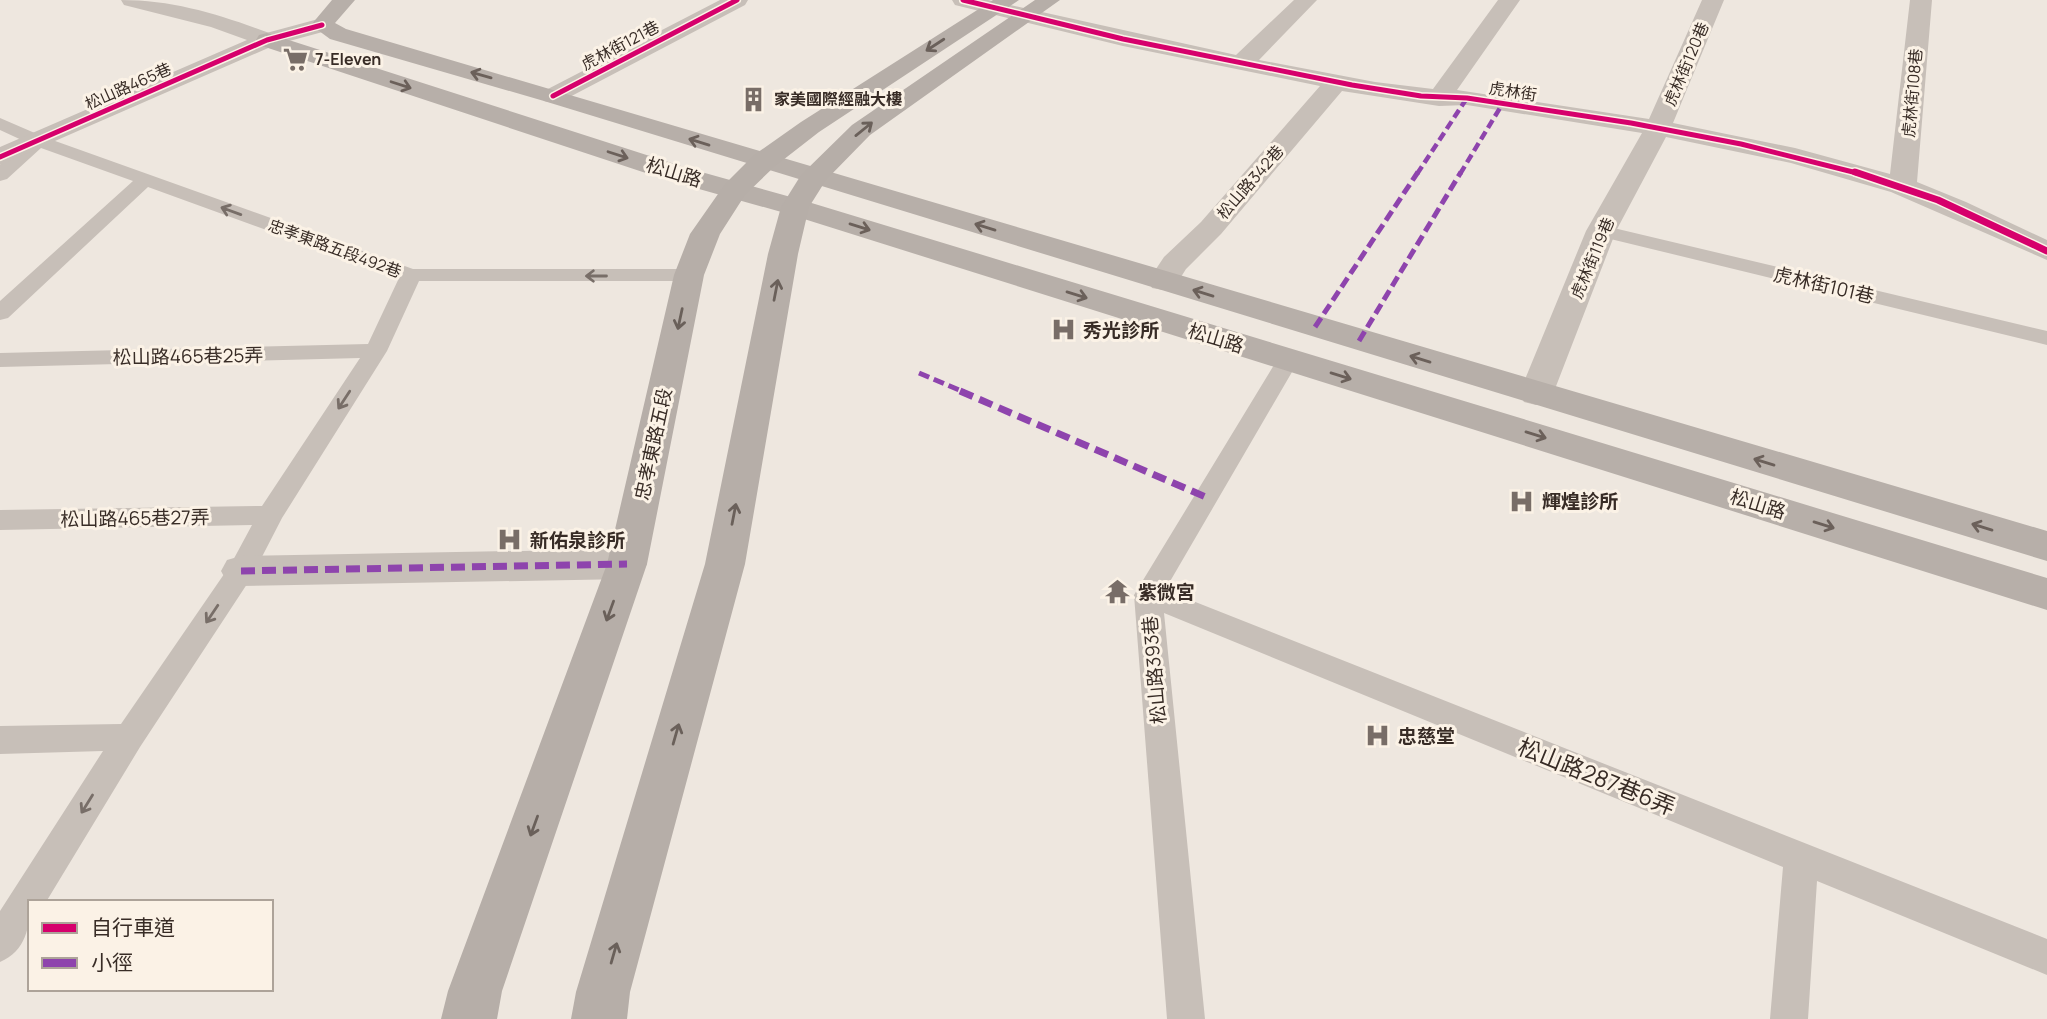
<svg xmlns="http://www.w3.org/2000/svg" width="2047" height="1019" font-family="Manrope,'Noto Sans TC',sans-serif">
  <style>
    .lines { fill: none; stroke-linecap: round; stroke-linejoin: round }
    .service { fill: #c7bfb8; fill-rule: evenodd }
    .pedestrian { fill: #c7bfb8; fill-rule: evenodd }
    .minor { fill: #c7bfb8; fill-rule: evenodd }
    .tertiary { fill: #c7bfb8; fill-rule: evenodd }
    .secondary { fill: #b7afa9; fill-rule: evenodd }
    .primary { fill: #b6aea8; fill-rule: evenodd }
    .quiet-far2 { stroke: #8e44ad; stroke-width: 4.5; stroke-dasharray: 9 4.5; stroke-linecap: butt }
    .quiet-far1 { stroke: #8e44ad; stroke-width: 5; stroke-dasharray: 11 5; stroke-linecap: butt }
    .quiet { stroke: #8e44ad; stroke-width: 7; stroke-dasharray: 14 7; stroke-linecap: butt }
    .cycleway-far1-casing { stroke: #fbf2e6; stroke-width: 8 }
    .cycleway-casing { stroke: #fbf2e6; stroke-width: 10 }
    .cycleway-far1 { stroke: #d6006c; stroke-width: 5 }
    .cycleway { stroke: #d6006c; stroke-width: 7 }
    .oneway { stroke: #6a605a }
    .oneway2 { stroke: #6b605a }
    .oneway3 { stroke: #786e68 }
    .labels { text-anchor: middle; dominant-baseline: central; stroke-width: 6; stroke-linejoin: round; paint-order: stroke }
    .far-street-label { font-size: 16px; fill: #382c26; stroke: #fbf2e6 }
    .far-poi-label { font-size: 16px; font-weight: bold; fill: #382c26; stroke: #fbf2e6; text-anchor: start }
    .street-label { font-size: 19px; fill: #382c26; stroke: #fbf2e6 }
    .poi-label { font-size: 19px; font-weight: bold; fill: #382c26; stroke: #fbf2e6; text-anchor: start }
    .near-street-label { font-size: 23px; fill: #382c26; stroke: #fbf2e6 }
  </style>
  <rect width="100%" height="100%" fill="#eee7df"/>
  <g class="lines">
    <path class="service" d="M0 118 44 137 413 269H689L696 271 699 275 696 279 689 281H419L387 351 282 518 251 578 140 747 46 902H30C30 927 26 951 0 962V911L103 751 0 754V726L121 724 231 564 252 525 0 530V510L262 506 360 358 0 367V353L368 344 399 278 148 187 8 318 0 320V301L133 181 41 148 7 179 0 181V165L26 142 0 130Z
      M1601 225 2047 331V345L1594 235 1591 231 1594 227Z
      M1288 353 1296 355 1299 360 1165 590 2047 939V975L1817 881 1808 1019H1770L1783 867 1164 613 1205 1019H1167L1134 595 1277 360 1280 355Z"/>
    <path class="pedestrian" d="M627 549 641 553 647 564 641 575 627 579 241 586 227 582 221 571 227 560 241 556Z"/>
    <path class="minor" d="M121 0C177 0 223 16 275 35L278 40 275 45 0 165V147L247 40 211 27 124 5Z
      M720 0H748L745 5 562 101 553 103 544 101 541 96 544 91Z
      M952 0H988L1236 55 1294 0H1317L1259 60 1375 82 1433 89 1498 0H1520L1457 90 1649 119 1702 0H1724L1673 123 1795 148 1890 174 1910 0H1932L1917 182 1966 202 2047 240V260L1891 192 1791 163 1666 137 1616 231 1553 394 1548 402 1536 405 1524 402 1519 394 1586 231 1642 133 1467 105 1439 106 1342 91 1221 234 1186 269 1174 288 1163 290 1152 288 1148 281 1164 257 1201 222 1320 86 1123 46 955 5Z"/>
    <path class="tertiary" d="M322 18 330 20 333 25 330 30 267 47 259 45 256 40 259 35Z"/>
    <path class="secondary" d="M332 0H355L335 23 346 29 2047 531V561L544 101 330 39 311 25Z
      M267 33 687 168 805 201 2047 578V610L785 213 667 180 259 45 256 40 259 35Z"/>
    <path class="primary" d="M993 0H1019L819 132 774 167 745 195 720 234 704 275 647 564 502 991 497 1019H441L448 991 607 564 674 275 690 234 725 184 754 155 801 122Z
      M1035 0H1060L870 135 826 180 809 207 798 254 745 564 630 992 627 1019H571L576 992 705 564 768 254 781 207 801 175 852 125Z"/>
    <path class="quiet-far2" d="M1417 174 1467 98
      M1460 174 1503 103"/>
    <path class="quiet-far1" d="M1315 327 1418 172
      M1359 341 1461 172
      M919 373 964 392"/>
    <path class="quiet" d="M960 391 1208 498
      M241 571 627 564"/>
    <defs>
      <path id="cycleway-far1" d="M963 0 1123 39 1352 85 1421 96 1467 98 1631 123 1741 144 1861 174
        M553 96 737 0
        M0 157 267 40 322 25"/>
      <path id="cycleway" d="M1855 172 1938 200 2047 251"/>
    </defs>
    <use href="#cycleway-far1" class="cycleway-far1-casing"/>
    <use href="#cycleway" class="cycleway-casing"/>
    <use href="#cycleway-far1" class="cycleway-far1"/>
    <use href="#cycleway" class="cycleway"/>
  </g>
  <defs><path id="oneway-shaft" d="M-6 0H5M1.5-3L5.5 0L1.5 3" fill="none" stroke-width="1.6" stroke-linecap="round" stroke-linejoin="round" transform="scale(1.75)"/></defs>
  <g class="oneway">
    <use href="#oneway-shaft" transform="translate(935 45) rotate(147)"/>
    <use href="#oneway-shaft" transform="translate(864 129) rotate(-39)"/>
    <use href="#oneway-shaft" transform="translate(776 290) rotate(-79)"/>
    <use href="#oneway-shaft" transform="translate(680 319) rotate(102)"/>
    <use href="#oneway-shaft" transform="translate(734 514) rotate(-79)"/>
    <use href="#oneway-shaft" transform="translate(610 611) rotate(110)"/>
    <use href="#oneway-shaft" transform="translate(676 734) rotate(-74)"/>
    <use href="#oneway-shaft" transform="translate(534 826) rotate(110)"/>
    <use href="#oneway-shaft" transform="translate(614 953) rotate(-74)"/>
  </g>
  <g class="oneway2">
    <use href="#oneway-shaft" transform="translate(481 75) rotate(-164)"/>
    <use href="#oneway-shaft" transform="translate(401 85) rotate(18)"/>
    <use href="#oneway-shaft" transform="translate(699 142) rotate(-163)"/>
    <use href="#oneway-shaft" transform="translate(618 155) rotate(18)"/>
    <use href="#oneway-shaft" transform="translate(860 227) rotate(17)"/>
    <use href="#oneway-shaft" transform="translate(985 227) rotate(-163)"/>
    <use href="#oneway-shaft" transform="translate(1203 293) rotate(-163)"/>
    <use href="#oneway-shaft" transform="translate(1077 295) rotate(17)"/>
    <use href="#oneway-shaft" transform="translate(1420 359) rotate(-163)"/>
    <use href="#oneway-shaft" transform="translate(1341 376) rotate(17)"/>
    <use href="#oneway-shaft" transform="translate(1536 435) rotate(17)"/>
    <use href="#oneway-shaft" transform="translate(1764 462) rotate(-163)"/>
    <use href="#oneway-shaft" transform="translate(1824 525) rotate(17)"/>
    <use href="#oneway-shaft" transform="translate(1982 527) rotate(-163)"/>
  </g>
  <g class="oneway3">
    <use href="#oneway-shaft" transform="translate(231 211) rotate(-160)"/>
    <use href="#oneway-shaft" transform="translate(596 276) rotate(-180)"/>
    <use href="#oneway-shaft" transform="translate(344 400) rotate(123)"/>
    <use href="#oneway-shaft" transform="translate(212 614) rotate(124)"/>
    <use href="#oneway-shaft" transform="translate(87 804) rotate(122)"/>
  </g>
  <defs>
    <symbol id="supermarket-bare" viewBox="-9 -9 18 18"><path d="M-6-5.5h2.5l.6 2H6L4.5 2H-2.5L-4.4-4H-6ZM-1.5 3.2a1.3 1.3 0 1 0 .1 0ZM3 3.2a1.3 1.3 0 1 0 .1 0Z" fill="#786d67" stroke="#fbf2e6" stroke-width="2.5" paint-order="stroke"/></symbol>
    <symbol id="building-bare" viewBox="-9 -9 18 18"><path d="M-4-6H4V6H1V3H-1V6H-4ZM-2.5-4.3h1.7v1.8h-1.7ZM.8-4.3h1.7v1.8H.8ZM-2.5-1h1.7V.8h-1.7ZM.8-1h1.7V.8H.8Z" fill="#786d67" stroke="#fbf2e6" stroke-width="2.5" paint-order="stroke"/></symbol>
    <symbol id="hospital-bare" viewBox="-9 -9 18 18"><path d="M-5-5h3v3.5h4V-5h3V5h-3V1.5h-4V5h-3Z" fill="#786d67" stroke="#fbf2e6" stroke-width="2.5" paint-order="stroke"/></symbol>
    <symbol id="temple-bare" viewBox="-9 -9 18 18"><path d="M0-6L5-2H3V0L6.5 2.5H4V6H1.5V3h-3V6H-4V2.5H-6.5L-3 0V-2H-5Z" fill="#786d67" stroke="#fbf2e6" stroke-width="2.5" paint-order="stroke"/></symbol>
  </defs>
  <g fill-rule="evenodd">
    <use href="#supermarket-bare" x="278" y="42" width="35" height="35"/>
    <use href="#building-bare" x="736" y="82" width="35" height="35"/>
    <use href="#hospital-bare" x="1046" y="312" width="35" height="35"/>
    <use href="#hospital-bare" x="1504" y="484" width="35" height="35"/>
    <use href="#hospital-bare" x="492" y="522" width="35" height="35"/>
    <use href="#temple-bare" x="1100" y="574" width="35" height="35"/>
    <use href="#hospital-bare" x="1360" y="718" width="35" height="35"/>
  </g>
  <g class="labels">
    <g class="far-street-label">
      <text transform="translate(620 45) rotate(-28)">虎林街121巷</text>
      <text transform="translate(1686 64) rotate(-67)">虎林街120巷</text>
      <text transform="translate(128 86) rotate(-24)">松山路465巷</text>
      <text transform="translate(1513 91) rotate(9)">虎林街</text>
      <text transform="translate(1912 93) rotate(-85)">虎林街108巷</text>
      <text transform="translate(1250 182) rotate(-49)">松山路342巷</text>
      <text transform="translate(335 248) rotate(20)">忠孝東路五段492巷</text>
      <text transform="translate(1592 258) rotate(-67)">虎林街119巷</text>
    </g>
    <g class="far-poi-label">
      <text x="315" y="59">7-Eleven</text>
      <text x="774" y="99">家美國際經融大樓</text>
    </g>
    <g class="street-label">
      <text transform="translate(674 172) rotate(17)">松山路</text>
      <text transform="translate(1824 285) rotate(13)">虎林街101巷</text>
      <text transform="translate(1216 338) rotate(17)">松山路</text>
      <text transform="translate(188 356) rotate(-1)">松山路465巷25弄</text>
      <text transform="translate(653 444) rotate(-78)">忠孝東路五段</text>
      <text transform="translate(1758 504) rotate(17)">松山路</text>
      <text transform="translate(135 518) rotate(-1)">松山路465巷27弄</text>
      <text transform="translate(1154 670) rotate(-95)">松山路393巷</text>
    </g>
    <g class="poi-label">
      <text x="1083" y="330">秀光診所</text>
      <text x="1542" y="501">輝煌診所</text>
      <text x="530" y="540">新佑泉診所</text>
      <text x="1138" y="592">紫微宮</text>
      <text x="1398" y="736">忠慈堂</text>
    </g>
    <g class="near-street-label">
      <text transform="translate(1597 776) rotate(22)">松山路287巷6弄</text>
    </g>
  </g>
  <rect x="28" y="900" width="245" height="91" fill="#fbf2e6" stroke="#ada399" stroke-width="2"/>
  <rect x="42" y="923" width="35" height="10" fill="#d6006c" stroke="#ada399" stroke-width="2"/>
  <text x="91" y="935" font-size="21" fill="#382c26">自行車道</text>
  <rect x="42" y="958" width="35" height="10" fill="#8e44ad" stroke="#ada399" stroke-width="2"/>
  <text x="91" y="970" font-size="21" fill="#382c26">小徑</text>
</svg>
